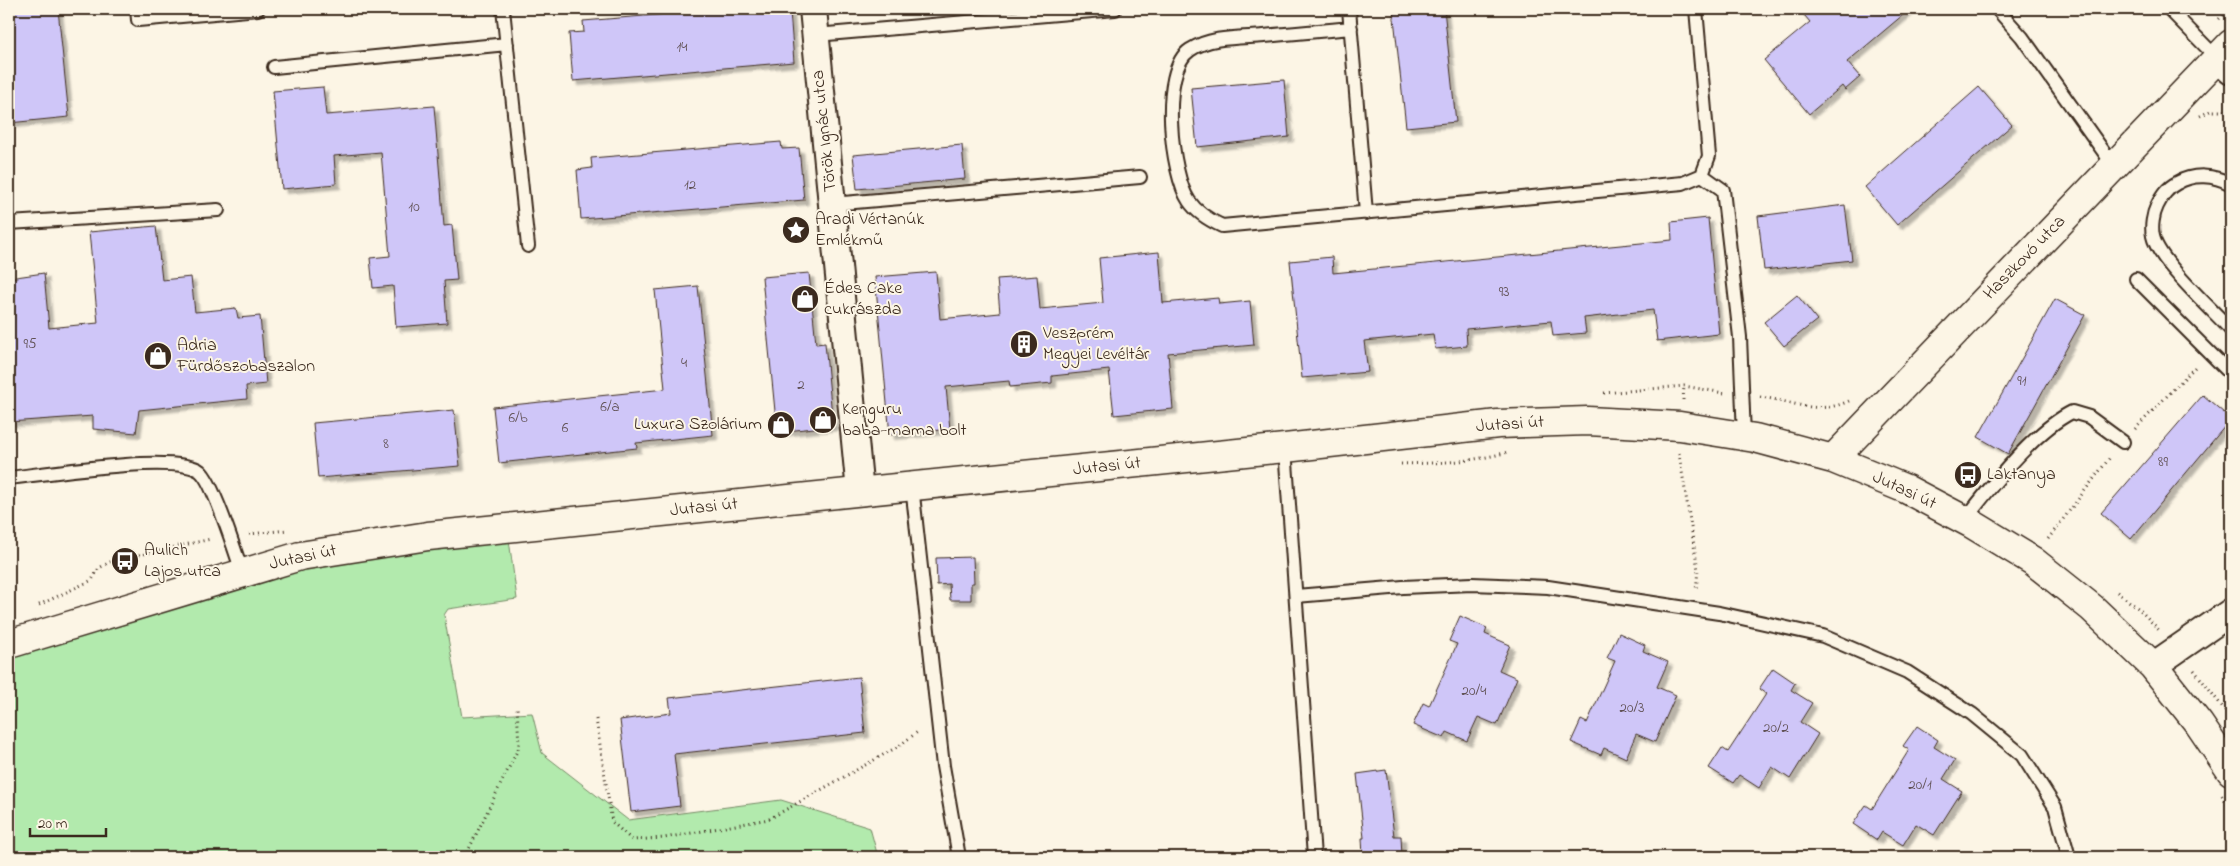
<svg xmlns="http://www.w3.org/2000/svg" width="2240" height="866" font-family="'Indie Flower',sans-serif">
  <style>
    .green { fill: #b2eaad; stroke: #768a66 }
    .building { fill: #cfc6f8; stroke: #3b2a1e; filter: url(#shadow) }
    .lines { fill: none; stroke-linecap: round; stroke-linejoin: round }
    .lane-casing { stroke: #3b2a1e; stroke-width: 16 }
    .street-casing { stroke: #3b2a1e; stroke-width: 30 }
    .secondary-casing { stroke: #3b2a1e; stroke-width: 31 }
    .path { stroke: #3b2a1e; stroke-width: 3; stroke-dasharray: 1 4; stroke-linecap: butt }
    .lane { stroke: #fcf5e5; stroke-width: 12 }
    .street { stroke: #fcf5e5; stroke-width: 26 }
    .secondary { stroke: #fcf5e5; stroke-width: 28 }
    .labels { text-anchor: middle; dominant-baseline: central; stroke-width: 4; stroke-linejoin: round; paint-order: stroke }
    .number-label { font-size: 15px; fill: #605154 }
    .street-label { font-size: 18px; fill: #3b2a1e; stroke: #fcf5e5 }
    .poi-label { font-size: 18px; fill: #3b2a1e; stroke: #fcf5e5; text-anchor: start }
  </style>
  <defs>
    <filter id="shadow"><feDropShadow dx="4.5" dy="4.5" stdDeviation="1" flood-color="#0004"/></filter>
  </defs>
  <rect width="100%" height="100%" fill="#fcf5e5"/>
  <filter id="ink" filterUnits="userSpaceOnUse"><feTurbulence type="fractalNoise" baseFrequency=".02" numOctaves="2"/><feDisplacementMap in="SourceGraphic" scale="10" xChannelSelector="R" yChannelSelector="G"/><feConvolveMatrix kernelMatrix="1 2 1 2 8 2 1 2 1" color-interpolation-filters="sRGB"/></filter>
  <g filter="url(#ink)">
    <path class="green" d="M507 525 517 599 448 609 444 615 462 717 532 713 542 753 628 820 781 800 870 828 878 857H9V640L97 613Z"/>
    <path class="building" d="M9 9H58L69 117 9 123Z
      M729 9H772V13L790 11 794 62 573 81 569 33 584 32 583 21Z
      M1393 9H1444L1456 122 1406 127Z
      M1799 9H1910L1847 62 1860 77 1845 90 1842 86 1809 114 1764 60 1810 22Z
      M1284 80 1289 137 1197 147 1191 88Z
      M323 87 326 115 434 106 444 226 452 225 457 280 444 281 447 323 396 327 393 286 373 288 370 258 390 256 381 152 334 156 336 184 282 189 273 91Z
      M1979 87 2012 125 1897 225 1865 187Z
      M781 142 782 149 799 148 804 200 581 219 577 170 592 168 591 158Z
      M962 145 965 179 857 189 853 155Z
      M1845 205 1852 260 1764 270 1758 216Z
      M1708 218 1719 334 1657 341 1653 310 1584 318 1586 333 1553 336 1551 321 1466 329 1467 346 1435 349 1433 334 1364 341 1368 372 1302 378 1290 261 1332 257 1333 273 1672 240 1671 222Z
      M156 226 162 280 191 277 195 312 236 308 238 318 260 316 266 384 246 386 247 399 139 410 136 433 93 429V416L9 422V278L44 273 49 328 98 323 89 232Z
      M1159 252 1163 303 1218 298 1219 304 1250 301 1254 345 1168 353 1173 409 1114 415 1109 370 1052 376V383L1010 387 1009 381 946 387 950 429 890 435 875 277 936 272 940 319 1000 313 997 279 1037 276 1040 309 1103 303 1099 258Z
      M809 273 816 344 825 343 833 426 777 432 762 277Z
      M698 286 713 435 636 443 637 448 499 463 493 407 665 389 655 290Z
      M1797 295 1817 320 1784 346 1764 322Z
      M2055 299 2085 315 2008 454 1978 437Z
      M2203 395 2231 419 2131 539 2101 513Z
      M454 410 460 466 318 478 313 423Z
      M973 557 974 583H971V600H950L949 584 937 585 936 558Z
      M1460 616 1487 628 1485 634 1510 645 1499 670 1517 678 1497 725 1478 717 1467 741 1447 732 1444 738 1413 725 1423 703 1429 706 1457 644 1449 641Z
      M1619 633 1645 645 1643 651 1668 662 1657 687 1676 695 1655 742 1636 734 1626 758 1604 748 1601 755 1571 742 1581 720 1587 723 1615 661 1607 658Z
      M1773 668 1795 683 1791 690 1812 703 1800 722 1818 734 1790 779 1772 767 1759 788 1739 775 1733 783 1709 768 1722 748 1728 752 1766 694 1759 689Z
      M859 677 865 733 674 754 680 806 631 812 620 720 671 713 669 698Z
      M1917 726 1938 740 1934 747 1955 760 1943 779 1962 791 1934 835 1916 824 1903 845 1882 832 1877 840 1853 824 1866 805 1872 809 1909 750 1903 746Z
      M1386 770 1394 836H1401L1402 857H1363L1362 838H1364L1357 774Z"/>
    <g class="lines">
      <defs>
        <path id="lane" d="M137 9 138 20 258 9
          M503 9 528 246
          M1349 9 1366 213
          M1997 9 2022 37 2114 166
          M2169 9 2217 58
          M1351 28C1322 31 1293 33 1264 36 1240 38 1211 36 1190 50 1159 70 1171 175 1189 201 1197 213 1209 220 1222 226L1683 183 1702 175 1709 156 1696 9
          M816 35 1115 9
          M274 67 507 44
          M1702 175 1723 190 1740 337 1744 436
          M2231 184C2214 175 2194 173 2177 183 2167 188 2162 196 2157 206 2153 214 2151 227 2153 236 2158 261 2212 309 2231 330
          M832 204 1140 177
          M9 223 218 210
          M2136 279 2231 374
          M1285 448 1314 857
          M9 478C44 474 175 453 200 471 213 481 236 554 242 572
          M912 486 943 766 959 857
          M1965 520C1990 487 2036 430 2072 412L2089 417 2123 442
          M1296 596 1403 587 1472 584 1548 587 1719 613 1823 636 1907 672 1972 714 2022 755 2055 807 2069 857"/>
        <path id="street" d="M813 9 860 492
          M2217 58 2231 71
          M2153 666 2231 612"/>
        <path id="secondary" d="M1833 459 2231 44
          M9 644 300 556 428 536 1285 448 1498 424 1588 421 1680 426 1755 438 1833 459 1906 489 1972 524 2033 561 2092 608 2153 666 2199 724 2231 771"/>
      </defs>
      <use href="#lane" class="lane-casing"/>
      <use href="#street" class="street-casing"/>
      <use href="#secondary" class="secondary-casing"/>
      <path class="path" d="M2219 19 2230 9
        M2200 116 2210 111H2231
        M1604 393 1684 386 1724 393
        M1760 397C1793 401 1816 416 1849 401
        M1683 400 1684 386
        M2135 429 2197 365
        M1679 453 1698 570 1696 591
        M1401 464C1437 463 1473 462 1508 452
        M249 534 288 530
        M2048 539 2111 456
        M2117 592 2139 609 2160 631
        M39 605 92 580 99 568 112 561 211 539
        M2194 670 2231 718
        M596 719 612 822 632 840 664 838 769 819 899 746 919 731
        M2222 795 2231 810
        M465 857 519 747 517 705"/>
      <use href="#lane" class="lane"/>
      <use href="#street" class="street"/>
      <use href="#secondary" class="secondary"/>
    </g>
  </g>
  <defs>
    <symbol id="sight-disc" viewBox="-11 -11 22 22"><circle r="9.5" fill="#3b2a1e" stroke="#fcf5e5"/><path d="M0-6L1.8-2.2L6-1.7L2.9 1.2L3.7 5.4L0 3.3L-3.7 5.4L-2.9 1.2L-6-1.7L-1.8-2.2Z" fill="#fff"/></symbol>
    <symbol id="shop-disc" viewBox="-11 -11 22 22"><circle r="9.5" fill="#3b2a1e" stroke="#fcf5e5"/><path d="M-5-2.5h2.3a2.7 3.5 0 0 1 5.4 0H5L5.5 6h-11ZM-1.5-2.5h3a1.5 2.3 0 0 0-3 0Z" fill="#fff"/></symbol>
    <symbol id="building-disc" viewBox="-11 -11 22 22"><circle r="9.5" fill="#3b2a1e" stroke="#fcf5e5"/><path d="M-4-6H4V6H1V3H-1V6H-4ZM-2.5-4.3h1.7v1.8h-1.7ZM.8-4.3h1.7v1.8H.8ZM-2.5-1h1.7V.8h-1.7ZM.8-1h1.7V.8H.8Z" fill="#fff"/></symbol>
    <symbol id="bus-disc" viewBox="-11 -11 22 22"><circle r="9.5" fill="#3b2a1e" stroke="#fcf5e5"/><path d="M-5-6H5V4H4V6H2V4H-2V6H-4V4H-5ZM-3.5-4V0h7V-4ZM-3.5 1.2v1.5H-2V1.2ZM2 1.2v1.5H3.5V1.2Z" fill="#fff"/></symbol>
  </defs>
  <g fill-rule="evenodd">
    <use href="#sight-disc" x="780" y="214" width="32" height="32"/>
    <use href="#shop-disc" x="789" y="283" width="32" height="32"/>
    <use href="#building-disc" x="1008" y="328" width="32" height="32"/>
    <use href="#shop-disc" x="142" y="340" width="32" height="32"/>
    <use href="#shop-disc" x="807" y="404" width="32" height="32"/>
    <use href="#shop-disc" x="765" y="409" width="32" height="32"/>
    <use href="#bus-disc" x="1952" y="459" width="32" height="32"/>
    <use href="#bus-disc" x="109" y="545" width="32" height="32"/>
  </g>
  <g class="labels">
    <g class="number-label">
      <text x="682" y="47">14</text>
      <text x="690" y="185">12</text>
      <text x="414" y="207">10</text>
      <text x="1504" y="292">93</text>
      <text x="30" y="344">95</text>
      <text x="684" y="363">4</text>
      <text x="2022" y="381">91</text>
      <text x="801" y="385">2</text>
      <text x="610" y="407">6/a</text>
      <text x="518" y="418">6/b</text>
      <text x="565" y="428">6</text>
      <text x="386" y="444">8</text>
      <text x="2163" y="462">89</text>
      <text x="1474" y="691">20/4</text>
      <text x="1632" y="708">20/3</text>
      <text x="1776" y="728">20/2</text>
      <text x="1920" y="785">20/1</text>
    </g>
    <g class="street-label">
      <text transform="translate(825 131) rotate(-96)">Török Ignác utca</text>
      <text transform="translate(2025 258) rotate(-46)">Haszkovó utca</text>
      <text transform="translate(1510 425) rotate(-4)">Jutasi út</text>
      <text transform="translate(1107 467) rotate(-6)">Jutasi út</text>
      <text transform="translate(1904 491) rotate(25)">Jutasi út</text>
      <text transform="translate(704 508) rotate(-6)">Jutasi út</text>
      <text transform="translate(303 558) rotate(-12)">Jutasi út</text>
    </g>
    <g class="poi-label">
      <text x="815" y="220">Aradi Vértanúk<tspan x="815" dy="21">Emlékmű</tspan></text>
      <text x="824" y="289">Édes Cake<tspan x="824" dy="21">cukrászda</tspan></text>
      <text x="1043" y="334">Veszprém<tspan x="1043" dy="21">Megyei Levéltár</tspan></text>
      <text x="177" y="346">Adria<tspan x="177" dy="21">Fürdőszobaszalon</tspan></text>
      <text x="842" y="410">Kenguru<tspan x="842" dy="21">baba-mama bolt</tspan></text>
      <text x="762" y="425" text-anchor="end">Luxura Szolárium</text>
      <text x="1987" y="475">Laktanya</text>
      <text x="144" y="551">Aulich<tspan x="144" dy="21">Lajos utca</tspan></text>
    </g>
  </g>
  <rect width="2240" height="866" fill="none" stroke="#fcf5e5" stroke-width="30"/>
  <rect x="15" y="15" width="2210" height="836" fill="none" stroke="#3b2a1e" stroke-width="2" filter="url(#ink)"/>
  <path d="M30 828v8h76v-8" fill="none" stroke="#3b2a1e" stroke-width="2.5"/>
  <text x="38" y="828" font-size="15" fill="#3b2a1e" stroke="#fcf5e5" stroke-width="4" paint-order="stroke">20 m</text>
</svg>
